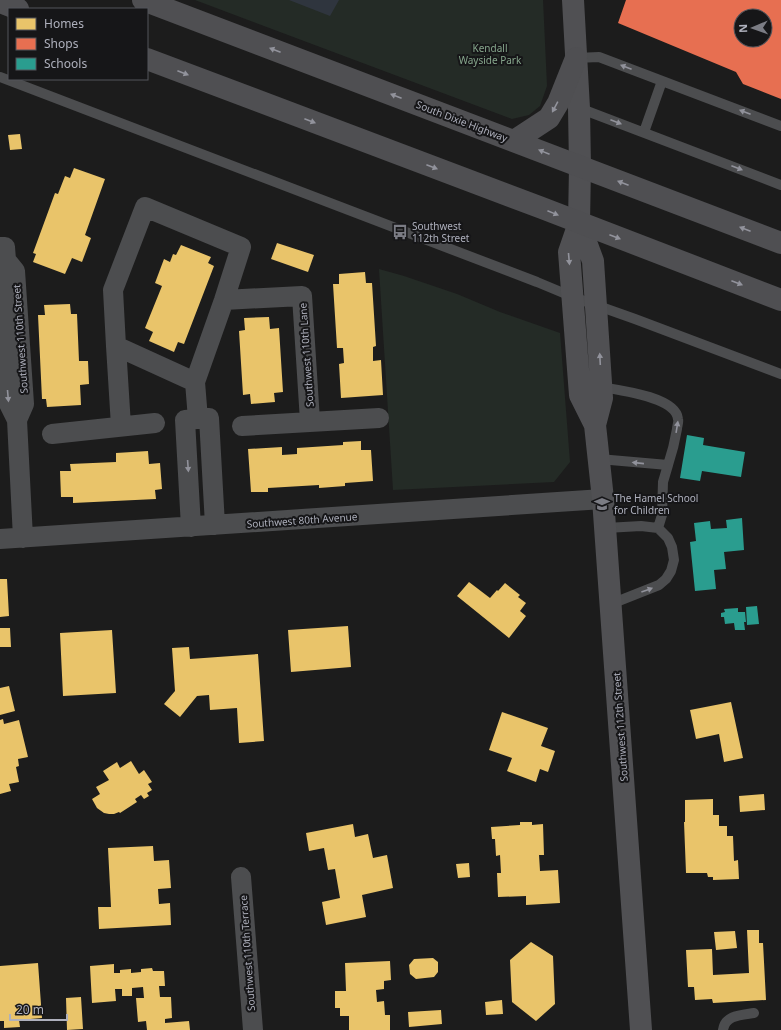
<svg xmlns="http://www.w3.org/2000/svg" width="781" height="1030" font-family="'Noto Sans',sans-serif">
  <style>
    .green { fill: #242b26 }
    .water { fill: #2f353e }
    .homes { fill: #e9c46a }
    .shops { fill: #e76f51; fill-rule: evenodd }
    .schools { fill: #2a9d8f }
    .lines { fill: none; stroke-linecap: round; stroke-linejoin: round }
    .lane { stroke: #4c4d4f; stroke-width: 10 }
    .street { stroke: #4c4d4f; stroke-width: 20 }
    .secondary { stroke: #505053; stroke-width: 22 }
    .highway { stroke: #4f4f52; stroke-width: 22 }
    .oneway { fill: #92939c }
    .oneway2 { fill: #91929b }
    .labels { text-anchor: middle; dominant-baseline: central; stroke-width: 4; stroke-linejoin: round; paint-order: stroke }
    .park-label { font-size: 10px; fill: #86a68c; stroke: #161618 }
    .street-label { font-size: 10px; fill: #aeb0bc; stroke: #161618 }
    .poi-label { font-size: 10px; fill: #aeb0bc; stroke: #161618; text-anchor: start }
  </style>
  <rect width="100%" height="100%" fill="#1c1c1c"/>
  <path class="green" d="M195 0H543L547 86 540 106 529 115 512 119Z
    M379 269 404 276 457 294 500 312 560 333 570 462 554 482 393 490Z"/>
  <path class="water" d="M289 0H339L330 16Z"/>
  <path class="homes" d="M20 134 22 149 10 150 8 135Z
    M74 168 105 179 85 235 91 238 82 262 72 258 65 274 33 262 36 254 33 253 55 193 58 194 65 176 70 178Z
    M277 243 314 255 308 272 271 259Z
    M181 245 211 257 208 263 214 266 184 344 178 342 174 352 149 341 153 332 145 328 162 286 155 283 164 259 170 262 173 254 176 255Z
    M365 272 366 283H372L376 346 373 347V361L381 360 383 395 341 398 339 364 344 363 343 348H337L333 284H339V274Z
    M70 304 71 314H77L79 361H88L89 384 80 385 81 405 47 407 46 399H42L38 315H45L44 305Z
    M269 317 270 329 279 328 283 392 274 393 275 402 251 404 250 394 243 395 239 331 245 330 244 318Z
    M361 441V450H371L373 481 345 483V486L319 488V485L268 488V492H251L248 449 282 447V455L297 454V448L343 445V442Z
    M148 451 149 464 160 463 162 489 155 490 156 499 73 503V497H61L60 471H71L70 464 116 462V453Z
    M0 579H7L9 616 0 617Z
    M469 582 490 598 497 590 498 591 505 583 520 595 518 597 526 603 520 611 526 616 509 638 457 596Z
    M348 626 351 667 291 672 288 630Z
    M0 628H10L11 647H0Z
    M112 630 116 693 63 696 60 633Z
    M189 647 190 659 258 654 264 741 239 743 237 708 210 710 209 695 197 696 180 717 164 704 175 691 172 648Z
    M9 686 15 711 0 715V688Z
    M731 702 743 758 724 762 719 734 696 739 690 710Z
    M502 712 548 728 541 746 555 751 548 772 540 769 536 782 507 771 512 758 489 750Z
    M3 719 4 724 19 720 28 757 18 759 19 766 16 767 19 782 9 784 11 791 0 794V720Z
    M131 761 139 774 144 770 152 782 148 784 152 790 147 793 149 796 144 799 141 795 135 799 137 802 120 813 119 812 114 814H109L104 813 97 808 92 799 100 794 96 787 109 780 103 771 117 762 120 768Z
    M764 794 765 810 740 812 739 796Z
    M713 799V815H719V826H727V836H733L734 861 738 860 739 879 713 880V877H708L707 873H686L684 822H685V800Z
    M520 822H532V825L543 824 544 855H539L540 871 558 870 560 903 526 905V896L498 897 497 873H501L500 855 496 856 495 839H492L491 827 520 825Z
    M353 824 355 837 368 834 373 858 387 855 393 888 362 895 366 917 326 925 322 902 340 898 335 869 328 870 324 848 309 851 306 833Z
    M153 846 154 861 169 860 171 888 158 889 159 904 170 903 171 925 99 929 98 907H111L108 848Z
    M469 863 470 877 458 878 456 864Z
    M747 930H759V943H763L766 1000 713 1003 712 999 695 1000 694 987H688L686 950 712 949 713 975 749 973Z
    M735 931 737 948 716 950 714 932Z
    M531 942 553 956 555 1004 536 1021 512 1002 510 960Z
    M433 958 438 962V972L434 977 416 979 410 974 409 965 414 959Z
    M390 961 391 980 384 981V989L376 990 377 1002 384 1001 385 1015H390V1030H349V1016H340V1008H335V991H346L345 963Z
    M38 963 42 1018 19 1020 20 1027 4 1028V1021H0V966Z
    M114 964V973H120V970L131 969V973L141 972V969L152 968 153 971H164L165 986H159L160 997H171L172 1018 165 1019V1023L189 1021 190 1030H147L146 1021 138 1022 136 998H144L143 987 132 988V996H122V989H115L116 1001 92 1003 90 966Z
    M81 997 83 1029 67 1030 66 998Z
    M502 1000 503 1014 486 1015 485 1002Z
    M441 1010 442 1024 409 1027 408 1012Z"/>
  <path class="shops" d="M626 0H781V99L743 84 736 72 618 23ZM741 16H765V40H741Z"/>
  <path class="schools" d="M687 435 704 438 703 445 745 452 741 477 702 471 700 481 680 478Z
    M742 518 744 550 724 552 726 569 714 570 716 589 695 591 690 542 696 541 694 523 710 521 711 529 727 528 726 520Z
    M757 606 759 624 747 625 746 607Z
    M738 608V612H745L746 622H744L745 630H735L734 623 725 624 724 617H721V613L725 612 724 609Z"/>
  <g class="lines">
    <path class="lane" d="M576 58 599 57 781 126
      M0 77 537 282 573 297 635 319 781 374
      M579 108 781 185
      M644 132 662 81
      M601 387C619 390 676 397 678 419 679 422 677 426 677 429 675 441 672 453 668 465
      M599 459 668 465 663 482 662 515 658 528
      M606 528 641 526 658 528 668 538 672 547 674 560 671 571 666 579 659 585 611 604
      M723 1030C725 1015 741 1015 754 1013"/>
    <path class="street" d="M0 247H5L6 260 1 271 8 402 17 420 23 538
      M6 260 15 271 24 404 17 420
      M224 300 302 296 310 421
      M116 346 121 426
      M195 382 116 346 113 290 145 207 241 247 224 300 195 382 198 419
      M242 426 379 418
      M52 434 155 423
      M191 527 185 420 209 418 215 525
      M0 539 603 499
      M241 877 253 1030"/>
    <path class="secondary" d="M573 0 579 108 580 167 579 223 569 252 580 395 595 425 603 499 641 1030
      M579 223 593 261 602 398 595 425"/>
    <path class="highway" d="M143 0 781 243
      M0 2 18 9
      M147 59 542 208 781 300
      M514 141 549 118 558 103 576 58"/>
  </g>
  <defs><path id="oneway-solid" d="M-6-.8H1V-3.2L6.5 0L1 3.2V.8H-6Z"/></defs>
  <g class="oneway">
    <use href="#oneway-solid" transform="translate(275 50) rotate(-159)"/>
    <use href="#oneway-solid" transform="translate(183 73) rotate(21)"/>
    <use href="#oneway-solid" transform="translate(396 96) rotate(-159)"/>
    <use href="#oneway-solid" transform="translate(555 107) rotate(118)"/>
    <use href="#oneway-solid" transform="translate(310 121) rotate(21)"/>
    <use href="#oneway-solid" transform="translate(544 152) rotate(-158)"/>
    <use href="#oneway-solid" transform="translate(432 167) rotate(21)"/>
    <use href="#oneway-solid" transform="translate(623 183) rotate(-159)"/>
    <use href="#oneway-solid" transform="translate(553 213) rotate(22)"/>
    <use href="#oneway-solid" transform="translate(745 229) rotate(-159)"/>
    <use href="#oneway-solid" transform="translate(615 237) rotate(21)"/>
    <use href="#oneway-solid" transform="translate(569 259) rotate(85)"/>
    <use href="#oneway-solid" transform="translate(737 283) rotate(21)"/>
    <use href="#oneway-solid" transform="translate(600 359) rotate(-93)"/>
  </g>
  <g class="oneway2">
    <use href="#oneway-solid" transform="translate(626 67) rotate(-159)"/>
    <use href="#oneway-solid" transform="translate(745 112) rotate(-159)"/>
    <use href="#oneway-solid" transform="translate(616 122) rotate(21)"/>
    <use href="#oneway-solid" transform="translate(737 168) rotate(21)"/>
    <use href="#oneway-solid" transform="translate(8 396) rotate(85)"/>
    <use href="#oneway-solid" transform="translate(677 427) rotate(-81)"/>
    <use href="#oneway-solid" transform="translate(638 463) rotate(-174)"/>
    <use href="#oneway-solid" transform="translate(188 466) rotate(86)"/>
    <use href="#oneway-solid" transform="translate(647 590) rotate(-20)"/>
  </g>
  <defs>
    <symbol id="bus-bare" viewBox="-9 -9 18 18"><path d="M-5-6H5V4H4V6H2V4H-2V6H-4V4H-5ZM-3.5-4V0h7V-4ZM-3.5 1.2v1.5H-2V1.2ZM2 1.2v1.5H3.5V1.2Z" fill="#7b7c84" stroke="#161618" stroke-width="2.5" paint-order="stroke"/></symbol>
    <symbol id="school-bare" viewBox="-9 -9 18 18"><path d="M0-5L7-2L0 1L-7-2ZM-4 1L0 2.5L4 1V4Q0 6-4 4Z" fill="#7b7c84" stroke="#161618" stroke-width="2.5" paint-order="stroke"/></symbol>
  </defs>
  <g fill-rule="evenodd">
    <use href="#bus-bare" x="389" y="221" width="22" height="22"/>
    <use href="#school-bare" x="591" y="493" width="22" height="22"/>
  </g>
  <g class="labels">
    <g class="park-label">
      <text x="490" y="48">Kendall<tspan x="490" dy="12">Wayside Park</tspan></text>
    </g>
    <g class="street-label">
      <text transform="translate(462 121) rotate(21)">South Dixie Highway</text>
      <text transform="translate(20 339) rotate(-94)">Southwest 110th Street</text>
      <text transform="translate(306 355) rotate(-94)">Southwest 110th Lane</text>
      <text transform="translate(302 520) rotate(-4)">Southwest 80th Avenue</text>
      <text transform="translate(620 727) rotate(-94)">Southwest 112th Street</text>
      <text transform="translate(247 953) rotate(-94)">Southwest 110th Terrace</text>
    </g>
    <g class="poi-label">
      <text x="412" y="226">Southwest<tspan x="412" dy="12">112th Street</tspan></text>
      <text x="614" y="498">The Hamel School<tspan x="614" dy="12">for Children</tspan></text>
    </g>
  </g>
  <rect x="8" y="8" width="140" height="72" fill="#161618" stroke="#53545a"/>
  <rect x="16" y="18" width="20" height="12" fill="#e9c46a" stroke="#53545a"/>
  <text x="44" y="28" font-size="12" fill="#aeb0bc">Homes</text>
  <rect x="16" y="38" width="20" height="12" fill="#e76f51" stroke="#53545a"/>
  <text x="44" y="48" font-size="12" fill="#aeb0bc">Shops</text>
  <rect x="16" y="58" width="20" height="12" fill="#2a9d8f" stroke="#53545a"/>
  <text x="44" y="68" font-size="12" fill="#aeb0bc">Schools</text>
  <g transform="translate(753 28) rotate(268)"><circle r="19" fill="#161618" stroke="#53545a"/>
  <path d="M0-3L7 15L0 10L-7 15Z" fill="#7b7c84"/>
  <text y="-6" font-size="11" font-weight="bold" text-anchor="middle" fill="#aeb0bc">N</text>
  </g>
  <path d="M10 1014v6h57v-6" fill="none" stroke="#aeb0bc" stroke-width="2"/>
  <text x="16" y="1014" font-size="12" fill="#aeb0bc" stroke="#161618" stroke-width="3" paint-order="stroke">20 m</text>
</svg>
